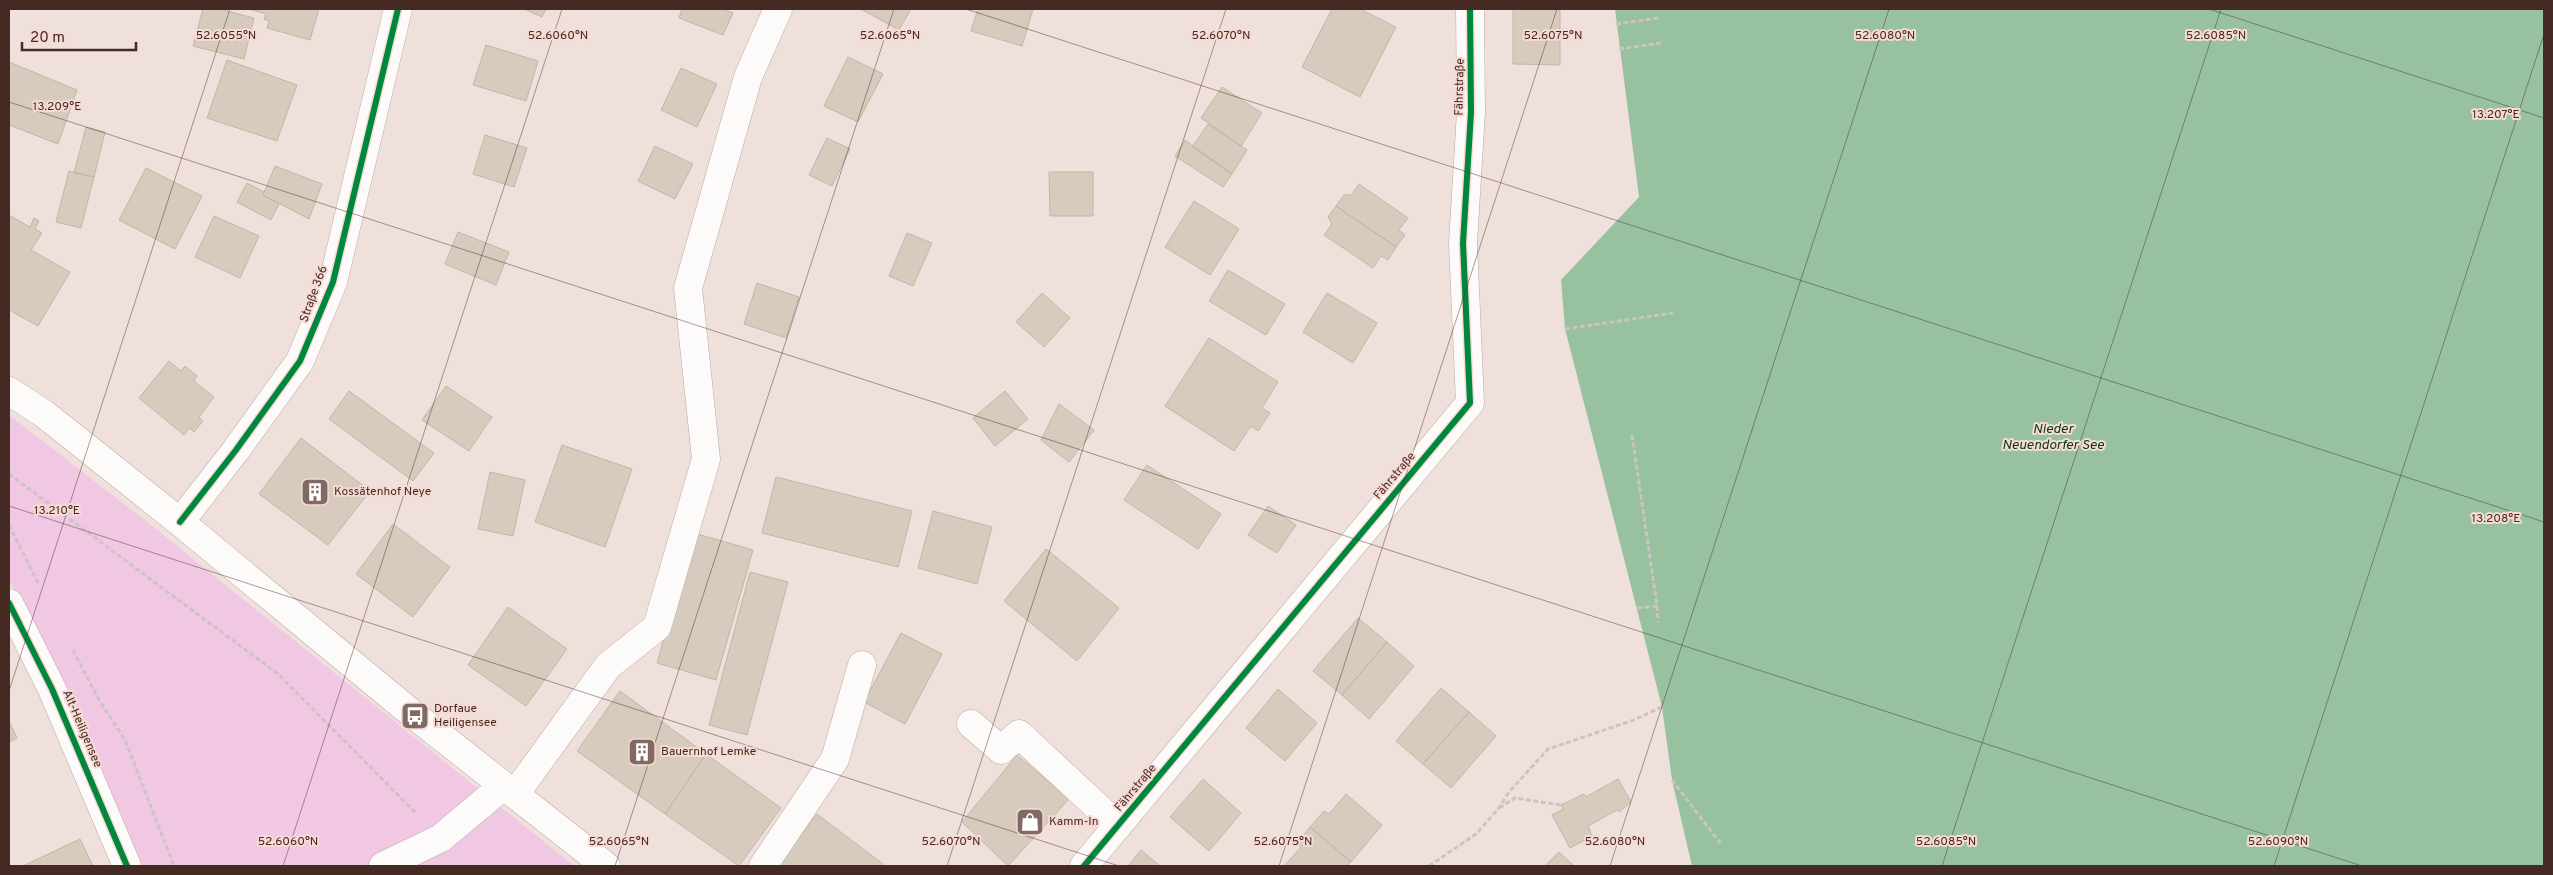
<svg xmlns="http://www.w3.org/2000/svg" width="2553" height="875" font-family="Overpass,sans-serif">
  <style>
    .green { fill: #f1c8e3 }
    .water { fill: #98c29f }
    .building { fill: #d6cbbc; stroke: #c1b6a8 }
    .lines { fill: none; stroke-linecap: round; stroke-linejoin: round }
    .minor-casing { stroke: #bca8a4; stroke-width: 29 }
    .major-casing { stroke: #bca8a4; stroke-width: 29 }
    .path { stroke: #cbc4c2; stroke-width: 3; stroke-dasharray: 5 2.5; stroke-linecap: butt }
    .minor { stroke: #fdfafa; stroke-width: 28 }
    .major { stroke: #fdfafa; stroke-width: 28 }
    .cycleway-casing { stroke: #f8dad4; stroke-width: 9 }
    .cycleway { stroke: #00873e; stroke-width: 6 }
    .ticks { fill: none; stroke: #452923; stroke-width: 1; stroke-opacity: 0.45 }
    .labels { text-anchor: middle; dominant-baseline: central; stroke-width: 4; stroke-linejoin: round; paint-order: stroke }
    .street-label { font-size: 12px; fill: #452923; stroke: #f8dad4 }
    .poi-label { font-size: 12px; fill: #452923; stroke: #f8dad4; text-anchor: start }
    .water-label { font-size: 14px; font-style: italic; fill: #04391a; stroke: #f8dad4 }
    .ticks-label { font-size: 12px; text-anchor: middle; fill: #452923; stroke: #f8dad4; stroke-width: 4; stroke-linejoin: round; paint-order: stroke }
  </style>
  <rect width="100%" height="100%" fill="#f0e0dc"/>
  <path class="green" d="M9 415 151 525 574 866H136L37 631 9 580Z"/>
  <path class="water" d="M1615 9H2544V866H1692L1672 780 1662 707 1565 329 1561 280 1639 197Z"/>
  <path class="building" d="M203 9H219L254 18 244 59 193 46Z
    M249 9H319L310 40 267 28 269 21 264 19 266 14Z
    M524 9H546L542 17Z
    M682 9H722L733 13 723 35 679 18Z
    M861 9H911L899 30Z
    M978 9H1033L1022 46 971 31Z
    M1332 9H1360L1396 27 1360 97 1302 67Z
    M1513 9H1560V65L1513 64Z
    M486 45 538 61 526 101 473 85Z
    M848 57 883 74 858 122 824 106Z
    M227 60 297 85 277 141 207 118Z
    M9 62 77 90 58 144 9 125Z
    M681 68 717 84 697 127 661 110Z
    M1222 87 1262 113 1241 146 1201 118Z
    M1208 124 1247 150 1232 174 1192 147Z
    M86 127 105 132 94 177 74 173Z
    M485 135 527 148 514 187 473 174Z
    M827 138 850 149 832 186 809 175Z
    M1185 140 1232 174 1223 187 1175 156Z
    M655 146 693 164 675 199 638 181Z
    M275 166 322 184 309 219 263 195Z
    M146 168 202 196 175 249 119 220Z
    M69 171 94 177 81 228 56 222Z
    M1049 172H1093V216H1050Z
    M247 183 264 192 263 195 279 204 271 220 237 202Z
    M1359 184 1408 218 1399 230 1405 235 1396 247 1336 206 1344 195H1351Z
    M1194 201 1239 229 1210 275 1165 247Z
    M1336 206 1396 247 1388 260 1381 256 1373 268 1324 235 1332 224 1328 217Z
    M9 215 30 227 34 218 39 221 35 229 42 233 31 250 70 272 38 326 9 310Z
    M214 216 259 236 240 278 195 257Z
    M458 232 509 252 496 285 445 264Z
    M907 233 932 243 913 286 889 276Z
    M1228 270 1285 304 1266 335 1209 301Z
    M757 283 799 297 786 338 744 324Z
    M1042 293 1070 318 1044 347 1016 322Z
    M1327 293 1377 323 1353 363 1303 332Z
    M1209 338 1278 382 1262 408 1270 413 1258 431 1251 426 1234 451 1165 406Z
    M169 361 181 371 185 366 197 376 194 381 214 397 199 417 203 421 194 432 190 428 184 435 139 398Z
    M446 386 492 417 469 451 422 420Z
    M349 391 434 453 413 481 329 419Z
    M1005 391 1028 419 995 446 973 418Z
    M1059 404 1094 430 1069 462 1041 440Z
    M301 438 370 491 328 545 259 494Z
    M562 445 632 469 605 547 535 522Z
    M1147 465 1221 514 1198 549 1124 500Z
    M490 472 525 480 513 536 478 529Z
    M776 477 912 511 898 567 762 533Z
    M1268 506 1296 525 1277 553 1248 535Z
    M933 511 992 527 977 584 918 568Z
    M393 524 450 567 413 617 356 574Z
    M694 533 753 550 716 680 657 663Z
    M1046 549 1119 608 1077 661 1004 601Z
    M750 572 788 582 747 735 709 725Z
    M508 607 567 649 526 706 468 665Z
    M1358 618 1387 642 1342 695 1313 671Z
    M901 633 942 654 905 724 864 702Z
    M1387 642 1414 666 1369 719 1342 695Z
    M1441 688 1469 712 1423 764 1396 741Z
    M1278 689 1317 723 1285 761 1246 728Z
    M620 691 706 754 665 814 577 751Z
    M1469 712 1496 736 1451 788 1423 764Z
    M9 721 17 738 9 742Z
    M706 754 781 808 739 866 665 814Z
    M1017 755 1069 799 1008 866 962 822Z
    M1203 779 1241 813 1209 851 1170 817Z
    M1618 779 1631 802 1619 812 1617 810 1588 826 1592 836 1570 848 1552 815 1563 809 1561 805 1584 794 1586 797Z
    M1346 794 1382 825 1351 862 1310 827 1324 811 1329 814Z
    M817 814 883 864 881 866H778Z
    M1310 827 1351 862 1347 866H1284L1301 847 1297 843Z
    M80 839 93 866H23Z
    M1141 850 1160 866H1128Z
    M1559 852 1574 866H1545Z"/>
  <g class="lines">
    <defs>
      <path id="minor" d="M180 522 236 450 300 361 333 282 398 9
        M9 603 52 689 127 866
        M971 724 1001 750 1019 734 1118 826
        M515 794 608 666 657 627 706 459 688 288 748 77 778 9
        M383 866 441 838 503 786
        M763 866 835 759 862 665
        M1084 866 1470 403 1463 243 1471 112 1470 9"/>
      <path id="major" d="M9 391 44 414 72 436 180 522 415 716 606 866"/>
    </defs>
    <use href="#minor" class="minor-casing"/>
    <use href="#major" class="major-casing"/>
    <path class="path" d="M1616 24 1659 18
      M1619 49 1661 43
      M1565 329 1673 313
      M1632 435 1657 606 1637 608
      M9 474 278 674 417 814
      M9 525 38 583
      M1657 606 1658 622
      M73 650 99 700 125 740 174 866
      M1672 780 1721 844
      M1499 808 1515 798 1561 805
      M1429 866 1476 834 1499 808 1509 792 1548 749 1631 721 1662 707"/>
    <use href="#minor" class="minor"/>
    <use href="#major" class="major"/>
    <defs>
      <path id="cycleway" d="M180 522 236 450 300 361 333 282 398 9
        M9 603 52 689 127 866
        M1084 866 1470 403 1463 243 1471 112 1470 9"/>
    </defs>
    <use href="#cycleway" class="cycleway-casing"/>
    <use href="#cycleway" class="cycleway"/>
  </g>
  <path class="ticks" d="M966 9 2544 522M2209 9 2544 118M9 102 2362 866M9 506 1119 866M9 691 230 9M283 866 562 9M615 866 894 9M947 866 1226 9M1279 866 1557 9M1610 866 1889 9M1942 866 2221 9M2274 866 2544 34"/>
  <defs>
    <symbol id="building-square" viewBox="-11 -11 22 22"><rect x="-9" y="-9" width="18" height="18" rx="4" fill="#816964" stroke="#f8dad4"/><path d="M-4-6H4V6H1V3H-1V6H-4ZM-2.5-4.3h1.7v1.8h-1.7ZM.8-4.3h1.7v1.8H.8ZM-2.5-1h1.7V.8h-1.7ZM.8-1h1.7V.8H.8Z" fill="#fff"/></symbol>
    <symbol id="bus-square" viewBox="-11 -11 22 22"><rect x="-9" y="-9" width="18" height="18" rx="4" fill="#816964" stroke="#f8dad4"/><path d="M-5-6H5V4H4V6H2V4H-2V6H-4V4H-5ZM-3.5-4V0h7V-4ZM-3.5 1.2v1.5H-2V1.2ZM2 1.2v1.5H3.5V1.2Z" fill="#fff"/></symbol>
    <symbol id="shop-square" viewBox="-11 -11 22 22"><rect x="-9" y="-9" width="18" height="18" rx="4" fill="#816964" stroke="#f8dad4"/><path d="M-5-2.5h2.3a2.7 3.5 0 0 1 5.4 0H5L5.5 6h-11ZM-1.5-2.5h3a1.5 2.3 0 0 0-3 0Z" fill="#fff"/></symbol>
  </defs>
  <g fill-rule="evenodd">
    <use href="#building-square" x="299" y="476" width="32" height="32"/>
    <use href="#bus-square" x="399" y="700" width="32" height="32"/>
    <use href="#building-square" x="626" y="736" width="32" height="32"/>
    <use href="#shop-square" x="1014" y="806" width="32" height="32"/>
  </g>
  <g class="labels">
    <g class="street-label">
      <text transform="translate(1460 87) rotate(-89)">Fährstraße</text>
      <text transform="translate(314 294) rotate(-70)">Straße 366</text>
      <text transform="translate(1395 476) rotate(-50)">Fährstraße</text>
      <text transform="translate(82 729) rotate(67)">Alt-Heiligensee</text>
      <text transform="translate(1136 788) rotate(-50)">Fährstraße</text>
    </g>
    <g class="poi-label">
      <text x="334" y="492">Kossätenhof Neye</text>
      <text x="434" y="709">Dorfaue<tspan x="434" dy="14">Heiligensee</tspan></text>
      <text x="661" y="752">Bauernhof Lemke</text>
      <text x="1049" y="822">Kamm-In</text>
    </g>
    <g class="water-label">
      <text x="2053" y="429">Nieder<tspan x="2053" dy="16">Neuendorfer See</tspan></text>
    </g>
  </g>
  <g class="ticks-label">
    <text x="226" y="39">52.6055°N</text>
    <text x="558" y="39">52.6060°N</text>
    <text x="890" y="39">52.6065°N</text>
    <text x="1221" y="39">52.6070°N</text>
    <text x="1553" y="39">52.6075°N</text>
    <text x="1885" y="39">52.6080°N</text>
    <text x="2216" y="39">52.6085°N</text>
    <text x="57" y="110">13.209°E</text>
    <text x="2496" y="118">13.207°E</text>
    <text x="57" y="514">13.210°E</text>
    <text x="2496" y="522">13.208°E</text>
    <text x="288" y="845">52.6060°N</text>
    <text x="619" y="845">52.6065°N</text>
    <text x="951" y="845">52.6070°N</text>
    <text x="1283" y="845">52.6075°N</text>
    <text x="1615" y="845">52.6080°N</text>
    <text x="1946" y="845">52.6085°N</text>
    <text x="2278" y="845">52.6090°N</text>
  </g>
  <rect width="2553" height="875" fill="none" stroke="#452923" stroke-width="20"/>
  <path d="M22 42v8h114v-8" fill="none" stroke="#452923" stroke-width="2.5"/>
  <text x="30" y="42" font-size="15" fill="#452923" stroke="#f8dad4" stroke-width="4" paint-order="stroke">20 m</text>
</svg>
